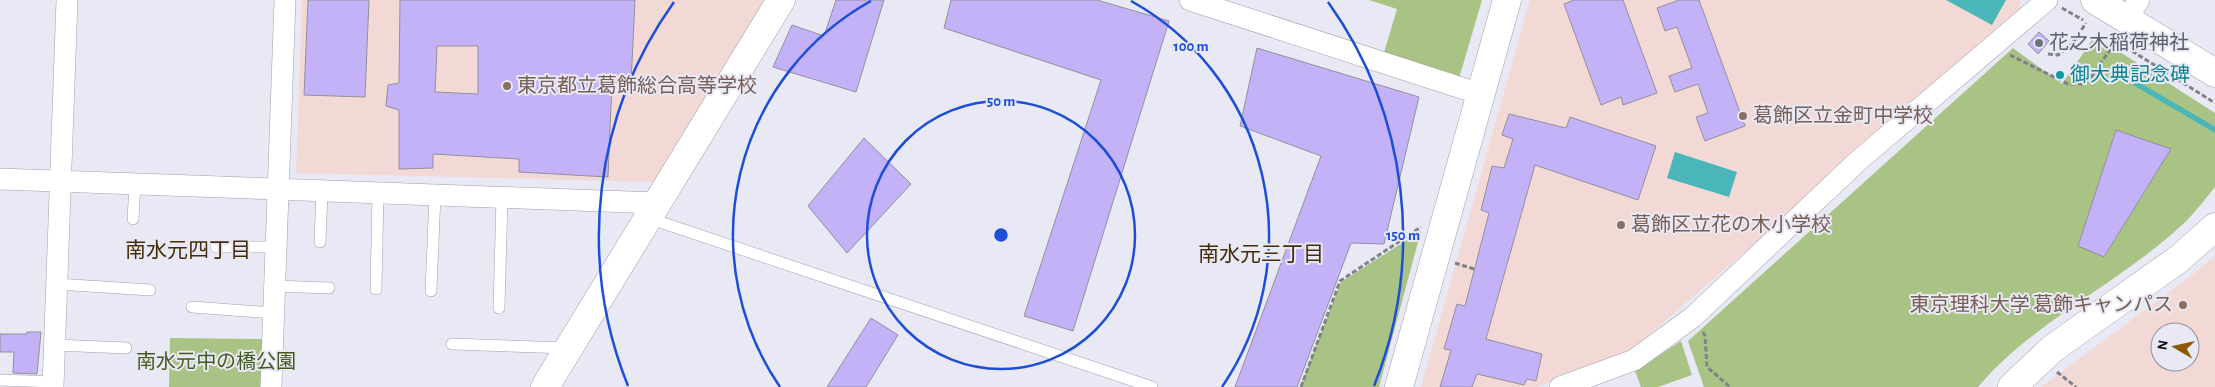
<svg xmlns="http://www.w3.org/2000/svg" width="2215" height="387" font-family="'Alegreya Sans','Noto Sans JP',sans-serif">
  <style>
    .education { fill: #f3d9d5; fill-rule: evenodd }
    .green { fill: #a8c384 }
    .water { fill: #4ab6b9 }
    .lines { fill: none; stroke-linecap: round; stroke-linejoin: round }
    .stream { stroke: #4ab6b9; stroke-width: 5.5 }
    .building { fill: #c3b2f7; stroke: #92909a; fill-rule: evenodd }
    .service-casing { stroke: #a0a1ab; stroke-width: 12 }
    .minor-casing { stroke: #a0a1ab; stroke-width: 22 }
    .tertiary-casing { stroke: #a0a1ab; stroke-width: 29 }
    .path { stroke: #818189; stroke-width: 3; stroke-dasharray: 5 2.5; stroke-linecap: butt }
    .service { stroke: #fff; stroke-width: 11 }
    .minor { stroke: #fff; stroke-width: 21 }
    .tertiary { stroke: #fff; stroke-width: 28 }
    .ring { fill: none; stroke: #1d4ed8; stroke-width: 2.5 }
    .worship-dot { fill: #6b7280; stroke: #e8e9f4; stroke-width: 2 }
    .culture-dot { fill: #0f9aa8; stroke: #e8e9f4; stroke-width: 2 }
    .education-dot { fill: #8d6e63; stroke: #e8e9f4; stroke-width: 2 }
    .labels { text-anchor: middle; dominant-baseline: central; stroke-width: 4; stroke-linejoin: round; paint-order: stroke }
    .worship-label { font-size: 20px; fill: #5b616d; stroke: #e8e9f4; text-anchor: start }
    .culture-label { font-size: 20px; fill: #0d838f; stroke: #e8e9f4; text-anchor: start }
    .education-label { font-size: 20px; fill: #785e54; stroke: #e8e9f4; text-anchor: start }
    .park-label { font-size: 20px; fill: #455c1e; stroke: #e8e9f4 }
    .neighbourhood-label { font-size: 21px; fill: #452d0a; stroke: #e8e9f4 }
    .centre { fill: #1d4ed8; stroke: #e8e9f4; stroke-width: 2.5 }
    .ring-label { font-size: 15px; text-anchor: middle; font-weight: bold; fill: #1d4ed8; stroke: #e8e9f4; stroke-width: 4; stroke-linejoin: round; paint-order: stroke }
  </style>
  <rect width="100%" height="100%" fill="#e8e9f4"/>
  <path class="education" d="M302 0H766L657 182 296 173Z
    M1530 0H2020L2021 12 1627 354 1537 387H1421Z
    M2215 256V387H2041L2188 278ZM2160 332H2190V362H2160Z"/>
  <path class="green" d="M1369 0H1482L1458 82 1383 56 1397 9Z
    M2095 36 2215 113V187C2205 199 2195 213 2183 224 2119 284 2035 320 1978 387H1704L1688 341 2013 48 2062 84Z
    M1421 231 1379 387H1300L1341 282Z
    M170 338 264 339 262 387H169Z
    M1681 341 1692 375 1658 387H1641L1635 371Z"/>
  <path class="water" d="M1946 0H2006L1992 25Z
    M1675 152 1737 172 1729 197 1667 178Z"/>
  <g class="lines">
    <path class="stream" d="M2113 70 2215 130"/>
  </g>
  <path class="building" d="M308 0H369L365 97 304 95Z
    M400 0H635L631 83 612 82 608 177 519 172V159L433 154V168L399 169V110L386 106 388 85 399 83ZM437 46H478V94L435 92Z
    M836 0H884L856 92 773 67 792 25 824 36Z
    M951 0H1097L1169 21 1073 331 1024 316 1101 80 944 28Z
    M1574 0H1623L1657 93 1623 105 1621 97 1601 105 1564 4Z
    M1679 0H1699L1745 126 1705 141 1696 117 1708 113 1698 84 1675 92 1669 76 1692 68 1677 27 1665 31 1657 8Z
    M2039 32 2049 41 2038 54 2028 44Z
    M1257 48 1419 97 1384 244 1351 243 1297 387H1235L1321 156 1240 126Z
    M1509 114 1566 128 1570 117 1656 146 1638 200 1535 165 1486 339 1542 354 1536 381 1527 379 1524 385 1477 374 1472 387H1440L1451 350 1444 349 1457 304 1465 306 1489 213 1481 210 1492 166 1504 168 1513 139 1502 135Z
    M2116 130 2171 149 2104 257 2078 246Z
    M864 138 911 184 847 253 808 206Z
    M871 318 898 335 866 387H827Z
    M27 332H41L37 374 13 373 14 352H0V334H27Z"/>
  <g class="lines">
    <defs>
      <path id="service" d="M648 218 1152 387
        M133 219 135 184
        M320 242 322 191
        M216 247H275
        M57 284 150 290
        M274 286 329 288
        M376 289 378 193
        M431 291 435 195
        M192 307 273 313
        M499 308 502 197
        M452 344 568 348
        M55 345 126 348
        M0 380 53 382"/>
      <path id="minor" d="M1190 0 1480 94
        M2127 19 2139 0
        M0 179 656 203
        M53 387 67 0
        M271 387 285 0
        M1560 387 1634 360 1693 317 1858 161 2047 0"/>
      <path id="tertiary" d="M2095 0 2215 73
        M545 387 781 0
        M1399 387 1507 0
        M2012 387 2052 349 2180 258 2215 227"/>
    </defs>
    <use href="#service" class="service-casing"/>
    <use href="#minor" class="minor-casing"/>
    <use href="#tertiary" class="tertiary-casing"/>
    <path class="path" d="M2062 8 2083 20
      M2132 51 2215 103
      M2048 54 2058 55 2072 44 2086 23
      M2010 55 2068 84H2083L2092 76 2116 41
      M1455 263 1474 269
      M1703 332 1705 336 1707 367 1730 387
      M2057 372 2076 387
      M1301 387 1340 281 1421 227"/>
    <use href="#service" class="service"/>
    <use href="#minor" class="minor"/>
    <use href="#tertiary" class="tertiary"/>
  </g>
  <g class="ring">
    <circle cx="1001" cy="235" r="134"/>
    <path d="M780 387A268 268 0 0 1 871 1M1131 1A268 268 0 0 1 1222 387"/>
    <path d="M628 386A402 402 0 0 1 674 2M1328 2A402 402 0 0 1 1374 386"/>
  </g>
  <circle class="worship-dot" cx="2039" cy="43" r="5"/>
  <circle class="culture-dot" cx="2060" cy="75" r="5"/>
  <g class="education-dot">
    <circle cx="507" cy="86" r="5"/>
    <circle cx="1743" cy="116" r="5"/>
    <circle cx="1621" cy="225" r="5"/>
    <circle cx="2183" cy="305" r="5"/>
  </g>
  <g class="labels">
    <g class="worship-label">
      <text x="2049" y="43">花之木稲荷神社</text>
    </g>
    <g class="culture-label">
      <text x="2070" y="75">御大典記念碑</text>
    </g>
    <g class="education-label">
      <text x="517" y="86">東京都立葛飾総合高等学校</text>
      <text x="1753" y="116">葛飾区立金町中学校</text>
      <text x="1631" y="225">葛飾区立花の木小学校</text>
      <text x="2173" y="305" text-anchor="end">東京理科大学 葛飾キャンパス</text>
    </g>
    <g class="park-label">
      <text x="216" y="362">南水元中の橋公園</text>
    </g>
    <g class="neighbourhood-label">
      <text x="188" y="250">南水元四丁目</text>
      <text x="1261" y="254">南水元三丁目</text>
    </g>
  </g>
  <circle cx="1001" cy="235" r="8" class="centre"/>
  <g class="ring-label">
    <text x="1191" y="51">100 m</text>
    <text x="1001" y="106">50 m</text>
    <text x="1403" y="240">150 m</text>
  </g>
  <g transform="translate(2175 347) rotate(279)"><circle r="24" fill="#e8e9f4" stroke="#909198"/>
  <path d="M0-4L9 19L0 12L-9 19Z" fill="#8d5b07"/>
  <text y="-8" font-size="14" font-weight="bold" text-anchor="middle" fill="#0c0c0f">N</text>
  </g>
</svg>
